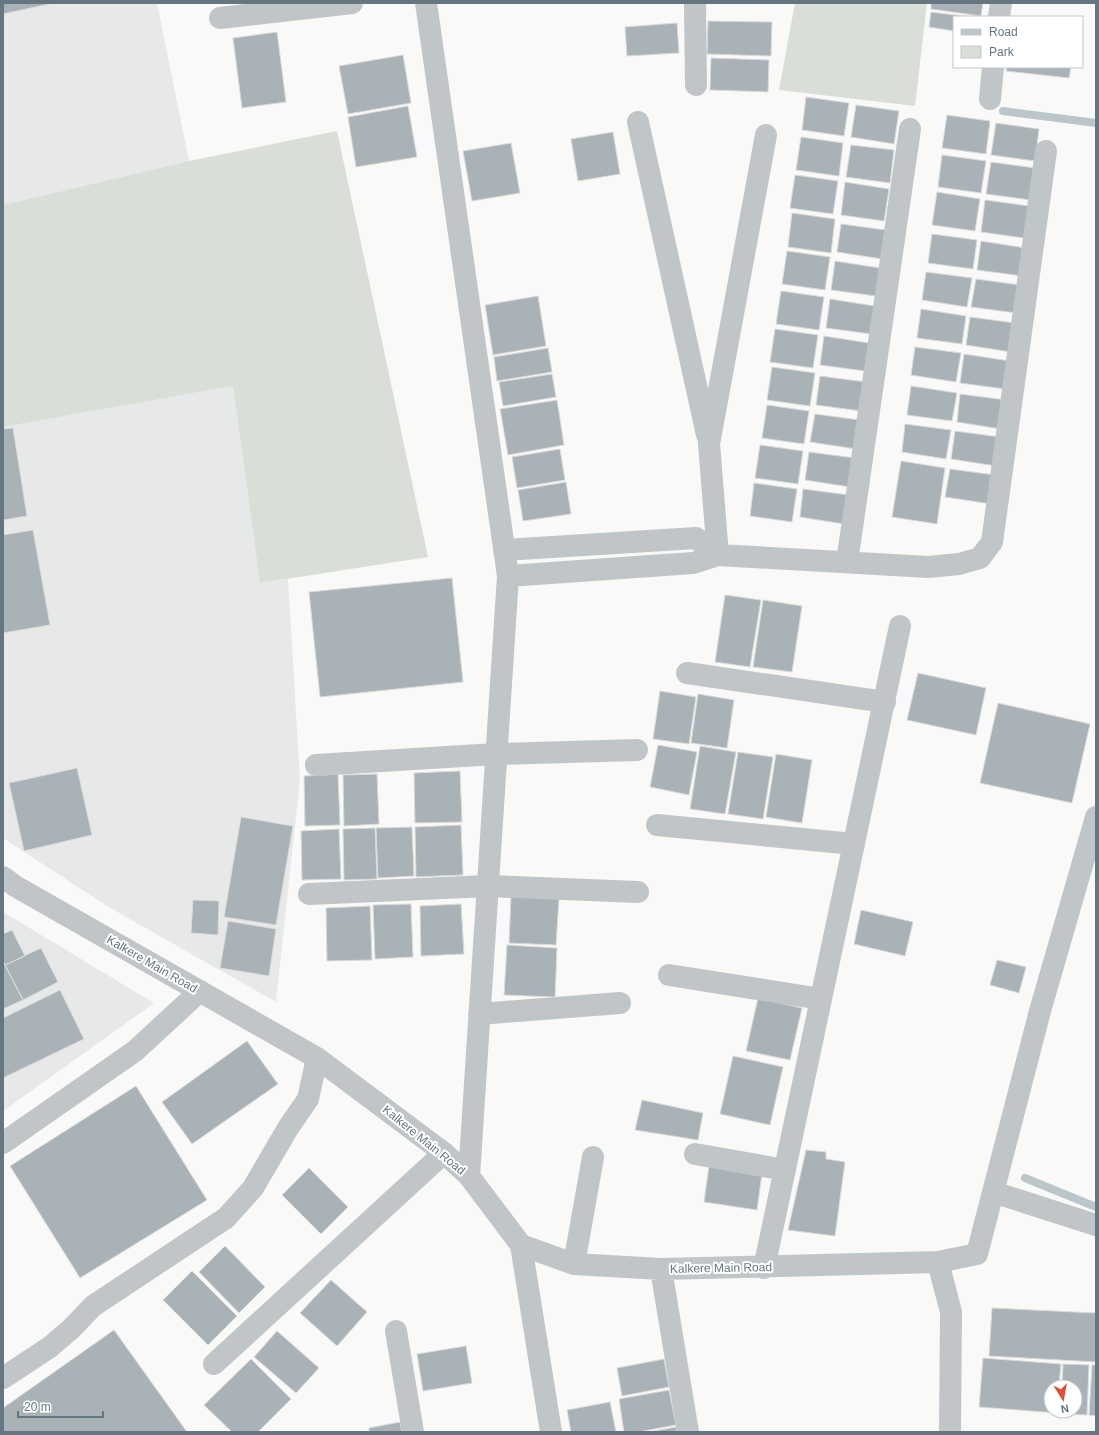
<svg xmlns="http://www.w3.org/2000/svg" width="1099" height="1435" font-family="Helvetica,sans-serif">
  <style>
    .built { fill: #e7e8e8 }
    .green { fill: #d9ded6 }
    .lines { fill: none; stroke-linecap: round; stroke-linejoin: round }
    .stream { stroke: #bac6ca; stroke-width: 8 }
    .building { fill: #a9b2b7; stroke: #dbdbd9 }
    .minor { stroke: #c0c5c8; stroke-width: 22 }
    .labels { text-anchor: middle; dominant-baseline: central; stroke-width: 4; stroke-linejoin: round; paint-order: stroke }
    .street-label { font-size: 12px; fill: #657680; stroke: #fff }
  </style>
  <rect width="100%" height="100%" fill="#f9f9f7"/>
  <path class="built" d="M3 3H157L189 161 3 205Z
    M233 386 260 583 288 579 300 779 276 1002 107 906 3 838V427Z
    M3 912 154 1003 3 1111Z"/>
  <path class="green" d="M795 3H927L915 106 779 90Z
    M337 131 428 557 260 583 233 386 3 427V205L189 161Z"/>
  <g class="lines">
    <path class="stream" d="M1003 111 1096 123
      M1025 1178 1096 1207"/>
  </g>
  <path class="building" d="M3 3H54L3 14Z
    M931 3H983L981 16 931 9Z
    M931 12 971 17H954V31L929 27Z
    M708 21 772 22 771 56 707 54Z
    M677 23 679 53 627 56 625 27Z
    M277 32 286 102 242 108 233 38Z
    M403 55 411 103 348 114 339 66Z
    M711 58 769 60 768 92 710 90Z
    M1007 67H1071L1069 78 1006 71Z
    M806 97 849 103 844 136 802 130Z
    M856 105 899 111 894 144 851 137Z
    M408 106 417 157 356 167 348 117Z
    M947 115 990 121 986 154 942 148Z
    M996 123 1039 129 1035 161 991 155Z
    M613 132 620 174 578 181 571 139Z
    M801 137 843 143 839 176 796 170Z
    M511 143 520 193 472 201 463 151Z
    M851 145 894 150 890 183 846 177Z
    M942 155 986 161 981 193 938 187Z
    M991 162 1035 168 1030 200 986 194Z
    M795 175 838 181 833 214 790 208Z
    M845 182 889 189 884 221 841 215Z
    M937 192 980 199 975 231 932 225Z
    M985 200 1029 206 1024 238 981 232Z
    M792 213 835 219 831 253 788 247Z
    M841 224 886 230 882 259 837 252Z
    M932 234 977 240 973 269 928 263Z
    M981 241 1026 248 1022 276 977 270Z
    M787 251 830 257 825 290 782 284Z
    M835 261 880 268 876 296 831 290Z
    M926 272 972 278 967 307 922 300Z
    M976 279 1020 285 1016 313 971 307Z
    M781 291 824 297 819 330 776 324Z
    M538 296 546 346 493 355 485 305Z
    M830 299 875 306 871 334 826 328Z
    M921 309 966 316 962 344 917 338Z
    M970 317 1015 323 1011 352 966 345Z
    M775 329 818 335 813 368 770 362Z
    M824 336 869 343 865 371 820 365Z
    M915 347 961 353 956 382 911 375Z
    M548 348 552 372 497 381 494 357Z
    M964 354 1010 361 1005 389 960 383Z
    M772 367 815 373 810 406 767 400Z
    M552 374 556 397 503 406 499 382Z
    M820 376 866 382 861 411 816 405Z
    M911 386 957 393 952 421 907 415Z
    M960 394 1006 400 1001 429 957 422Z
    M557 400 564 445 508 455 500 409Z
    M767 405 809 411 804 444 762 438Z
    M815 414 860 420 856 449 810 442Z
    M905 424 951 430 946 459 902 452Z
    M13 428 27 516 3 520V429Z
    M955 431 1000 437 996 466 951 459Z
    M760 445 803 451 798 484 755 478Z
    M560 449 565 480 517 488 512 457Z
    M809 452 855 458 850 487 805 480Z
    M901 461 945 468 937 524 892 517Z
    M950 469 995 475 991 504 945 497Z
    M566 482 571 514 523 521 518 490Z
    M754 483 797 489 792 522 750 516Z
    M803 489 849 495 844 524 800 517Z
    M33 530 50 625 3 633V535Z
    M452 578 463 682 320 697 309 592Z
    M725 595 761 600 750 667 715 662Z
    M763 600 802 606 792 672 753 667Z
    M918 673 986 688 976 735 907 720Z
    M660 691 696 697 689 744 653 739Z
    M698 694 734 700 727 748 691 743Z
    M998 703 1090 724 1072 803 980 783Z
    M658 745 697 752 689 795 650 787Z
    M700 746 736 752 725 814 690 809Z
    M738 752 773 757 763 819 728 814Z
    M776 754 812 760 802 823 766 817Z
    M77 768 92 835 24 851 9 783Z
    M460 771 462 822 415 823 414 773Z
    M338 774 340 825 305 826 304 776Z
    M377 774 379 824 344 826 343 775Z
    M241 817 293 826 276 925 224 917Z
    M461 825 463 875 416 877 415 827Z
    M412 827 414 876 378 878 376 828Z
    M375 828 377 879 344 880 343 829Z
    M339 829 341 879 302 880 301 831Z
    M511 896 559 898 556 945 509 943Z
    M193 900 219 901 218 935 191 933Z
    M411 904 413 957 375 959 373 905Z
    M461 904 464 954 421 956 420 906Z
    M370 906 372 960 327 961 326 908Z
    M861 910 913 922 905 956 854 944Z
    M228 921 276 929 269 976 220 968Z
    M12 930 25 956 5 965 3 961V934Z
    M507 945 557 948 555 997 504 995Z
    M41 948 58 982 23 1000 5 965Z
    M997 960 1026 967 1019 993 990 985Z
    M3 961 23 1000 3 1009Z
    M60 990 84 1039 3 1078V1018Z
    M758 998 802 1008 790 1060 746 1051Z
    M247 1041 278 1084 192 1144 162 1102Z
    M733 1056 783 1067 770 1125 720 1114Z
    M136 1086 207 1200 80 1278 10 1166Z
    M642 1100 703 1113 698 1140 635 1130Z
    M806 1150 826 1152V1159L845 1162 835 1236 788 1230Z
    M709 1166 762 1173 757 1210 704 1202Z
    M309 1168 348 1207 321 1234 282 1195Z
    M225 1246 265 1287 239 1313 199 1272Z
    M192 1271 237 1316 208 1345 163 1300Z
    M331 1280 367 1312 337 1346 300 1313Z
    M992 1308 1096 1313V1362L989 1356Z
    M114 1330 187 1432H3V1408Z
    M277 1331 319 1368 296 1393 254 1357Z
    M466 1346 472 1383 423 1391 417 1354Z
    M983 1358 1061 1364 1059 1387H1051V1411H1058L1057 1413 979 1407Z
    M251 1359 291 1399 258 1432H232L204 1405Z
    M664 1359 669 1387 622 1396 617 1368Z
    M1063 1364 1089 1365 1087 1415 1061 1414V1411H1075V1387H1062Z
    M1092 1365H1096V1416L1089 1415Z
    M669 1390 676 1425 638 1432H624L619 1399Z
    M610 1402 616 1432H571L567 1410Z
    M400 1422 402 1432H369V1428Z
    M676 1427 677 1432H649Z"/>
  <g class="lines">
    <path class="minor" d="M426 3 508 576 469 1176
      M695 3 696 85
      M999 17 1001 3
      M220 18 352 3
      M990 99 993 67
      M638 122 707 435
      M504 550 696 538 718 555
      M718 555 709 444 766 135
      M847 562 910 129
      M508 576 693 563 718 555 928 567 959 564 980 558 992 542 1046 151
      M687 673 885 702
      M316 765 496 754 637 750
      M657 825 854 844
      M3 877 15 886 317 1058 444 1153 469 1176 521 1245 574 1264 661 1269 938 1262 951 1312 950 1432
      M309 894 488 886 638 892
      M669 975 821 999
      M479 1014 620 1003
      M3 1143 135 1051 200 991
      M695 1154 785 1170
      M993 1192 1096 1225
      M521 1245 551 1432
      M938 1262 977 1254 1040 1011 1096 817
      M574 1264 593 1157
      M764 1268 900 626
      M661 1269 688 1432
      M396 1331 413 1432
      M214 1364 444 1153
      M3 1378 50 1347 72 1328 93 1306 226 1218 253 1188 288 1128 308 1099 317 1058"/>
  </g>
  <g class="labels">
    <g class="street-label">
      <text transform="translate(152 964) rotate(30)">Kalkere Main Road</text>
      <text transform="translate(424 1140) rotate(39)">Kalkere Main Road</text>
      <text transform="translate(721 1268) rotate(-1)">Kalkere Main Road</text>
    </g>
  </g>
  <rect width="1099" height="1435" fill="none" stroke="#657680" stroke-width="8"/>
  <rect x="953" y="16" width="130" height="52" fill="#ffffff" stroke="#c1c8cc"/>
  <rect x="961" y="29" width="20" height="6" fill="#c0c5c8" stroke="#c1c8cc"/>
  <text x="989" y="36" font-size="12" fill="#657680">Road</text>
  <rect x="961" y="46" width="20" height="12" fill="#d9ded6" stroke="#c1c8cc"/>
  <text x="989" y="56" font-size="12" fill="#657680">Park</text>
  <g transform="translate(1063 1399) rotate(169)"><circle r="19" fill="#ffffff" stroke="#c1c8cc"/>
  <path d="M0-3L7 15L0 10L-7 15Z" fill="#dc5033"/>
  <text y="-6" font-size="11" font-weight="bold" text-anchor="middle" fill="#657680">N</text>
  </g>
  <path d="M18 1411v6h85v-6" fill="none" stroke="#657680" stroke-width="2"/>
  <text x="24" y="1411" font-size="12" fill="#657680" stroke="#ffffff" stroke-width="3" paint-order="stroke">20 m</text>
</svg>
